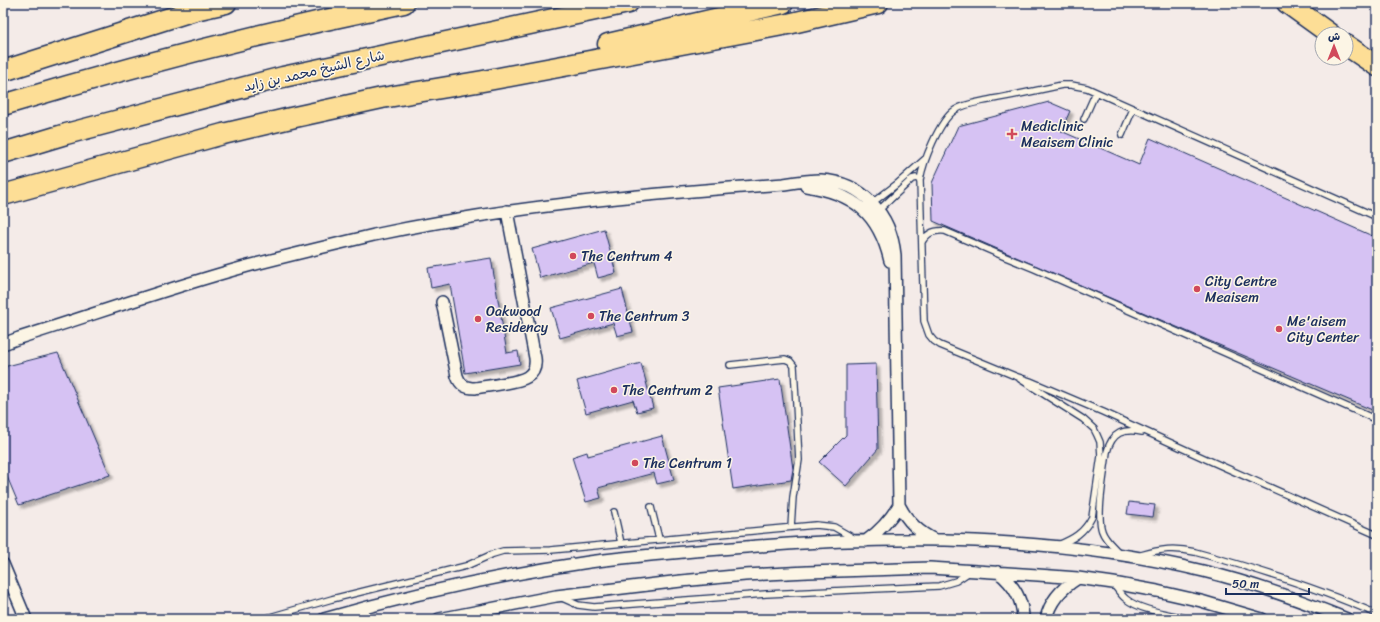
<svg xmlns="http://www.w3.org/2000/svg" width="1380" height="622" font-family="Sriracha,'Playpen Sans Arabic',sans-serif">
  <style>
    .building { fill: #d6c2f3; stroke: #1b2f5e; filter: url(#shadow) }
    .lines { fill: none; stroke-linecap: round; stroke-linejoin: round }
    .lane-casing { stroke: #1b2f5e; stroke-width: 8 }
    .street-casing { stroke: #1b2f5e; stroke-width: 14 }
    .highway-casing { stroke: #1b2f5e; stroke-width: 23 }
    .lane { stroke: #fcf5e5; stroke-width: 5.5 }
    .street { stroke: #fcf5e5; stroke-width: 11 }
    .highway { stroke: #fdde96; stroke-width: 20 }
    .poi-dot { fill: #d1495b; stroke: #fcf5e5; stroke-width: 1.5 }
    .labels { text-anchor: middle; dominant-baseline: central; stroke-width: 3; stroke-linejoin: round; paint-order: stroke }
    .street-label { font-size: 14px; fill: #1b2f5e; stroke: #fcf5e5 }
    .poi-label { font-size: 14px; fill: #1b2f5e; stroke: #fcf5e5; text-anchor: start }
  </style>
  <defs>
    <filter id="shadow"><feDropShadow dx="3.5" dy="3.5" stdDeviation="1" flood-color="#0004"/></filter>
  </defs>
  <rect width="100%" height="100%" fill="#f4ebe8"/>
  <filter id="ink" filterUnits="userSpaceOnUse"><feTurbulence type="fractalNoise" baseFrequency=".025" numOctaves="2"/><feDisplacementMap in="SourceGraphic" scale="8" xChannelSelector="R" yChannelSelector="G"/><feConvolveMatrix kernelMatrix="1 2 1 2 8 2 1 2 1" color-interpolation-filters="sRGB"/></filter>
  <g filter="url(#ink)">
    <path class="building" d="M1049 102 1070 111 1061 131 1139 165 1150 138 1377 238V412L1193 334 933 221 932 183 958 126Z
      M604 229 616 273 598 278 594 263 540 278 532 249Z
      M491 258 507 353 518 351 520 364 465 373 450 284 431 288 428 268Z
      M622 289 633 332 617 336 613 323 560 338 551 308Z
      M58 353 110 475 19 505 3 467V376L7 366Z
      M641 363 653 408 637 412 633 400 586 413 577 381Z
      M876 364 878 449 846 486 819 462 846 435V365Z
      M780 379 793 469 791 480 733 489 718 388Z
      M662 436 674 480 657 484 654 473 598 488 601 498 586 502 572 457 587 452 588 456Z
      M1129 502 1155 505 1153 517 1127 514Z"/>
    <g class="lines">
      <defs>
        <path id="lane" d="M1084 119 1096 92
          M1122 135 1133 109
          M872 203 897 184 925 159
          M879 210 912 179 916 178 920 180
          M1377 217 1087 88 1071 85H1062C1039 90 1016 95 993 99 981 102 966 103 955 110 939 121 923 162 920 180L924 321 929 335 934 341 940 345 1015 376 1030 381 1103 412 1206 459 1377 535
          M922 242C927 233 934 230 945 231L1003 256 1035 269 1377 420
          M730 365 785 359 790 361 794 366 799 460 793 497 791 527
          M1020 379 1083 419 1094 429 1097 435 1100 442 1101 456 1092 517C1084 533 1073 539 1058 545
          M651 507 659 539
          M614 512 621 543
          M1119 553C1113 546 1105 540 1102 531 1096 515 1105 470 1107 452 1112 432 1124 428 1142 432
          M1141 555C1161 549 1174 547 1195 552 1257 569 1318 588 1377 614
          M1114 585C1118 590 1121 595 1126 599 1141 611 1170 614 1189 619
          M560 597 578 605 594 607 766 594 939 586 956 581 971 571
          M263 619 332 599 466 566 493 554 503 551 551 550 816 525 834 527 855 539"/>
        <path id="street" d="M806 186C854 193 879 214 890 261
          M442 302 457 376C460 385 465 388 475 388 486 386 518 383 527 377 534 373 536 366 535 358L507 211
          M3 344 19 338C95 314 171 287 248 266 290 255 332 245 374 235 509 206 646 194 784 184 796 182 808 180 821 180 863 182 891 215 895 255L899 505C907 521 918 532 935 540
          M866 541C880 531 890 520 899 505
          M3 564 26 619
          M998 572C1013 584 1023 599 1023 619
          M324 619C411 594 499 575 589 562 641 555 694 551 746 547 898 535 1054 535 1203 571 1253 583 1300 600 1347 619
          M439 619 556 596 681 581 745 575 808 572 930 568 1038 575 1078 578 1113 583 1157 591 1201 601 1262 619
          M1046 619C1050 600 1062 588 1078 578"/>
        <path id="highway" d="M1287 3 1330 34
          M608 44 783 3
          M1346 45 1377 66
          M3 71 195 10 226 3
          M3 105C135 65 269 31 404 3
          M3 153 66 134 283 77 628 3
          M3 195 223 134 295 117 382 98 483 81 788 24 878 3"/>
      </defs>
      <use href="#lane" class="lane-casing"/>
      <use href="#street" class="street-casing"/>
      <use href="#highway" class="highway-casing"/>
      <use href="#lane" class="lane"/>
      <use href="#street" class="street"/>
      <use href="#highway" class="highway"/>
    </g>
  </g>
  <g class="poi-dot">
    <path d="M1010 128h4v4h4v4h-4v4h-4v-4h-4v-4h4z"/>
    <circle cx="573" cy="256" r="4"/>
    <circle cx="1197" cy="289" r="4"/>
    <circle cx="591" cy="316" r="4"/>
    <circle cx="478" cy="319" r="4"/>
    <circle cx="1279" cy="329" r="4"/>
    <circle cx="614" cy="390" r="4"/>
    <circle cx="635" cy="463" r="4"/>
  </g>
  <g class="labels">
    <g class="street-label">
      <text transform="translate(314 71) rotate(-13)">شارع الشيخ محمد بن زايد</text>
    </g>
    <g class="poi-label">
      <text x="1021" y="126">Mediclinic<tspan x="1021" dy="16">Meaisem Clinic</tspan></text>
      <text x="581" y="256">The Centrum 4</text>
      <text x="1205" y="281">City Centre<tspan x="1205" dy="16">Meaisem</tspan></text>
      <text x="486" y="311">Oakwood<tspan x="486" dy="16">Residency</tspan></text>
      <text x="599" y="316">The Centrum 3</text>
      <text x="1287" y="321">Me'aisem<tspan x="1287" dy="16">City Center</tspan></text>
      <text x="622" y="390">The Centrum 2</text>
      <text x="643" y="463">The Centrum 1</text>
    </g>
  </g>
  <rect width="1380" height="622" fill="none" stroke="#fcf5e5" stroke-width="16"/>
  <rect x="8" y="8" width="1364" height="606" fill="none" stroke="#1b2f5e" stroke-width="1.5" filter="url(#ink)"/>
  <g transform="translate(1334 46)"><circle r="19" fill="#fcf5e5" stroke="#a2a6af"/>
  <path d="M0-3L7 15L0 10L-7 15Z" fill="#d1495b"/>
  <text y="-6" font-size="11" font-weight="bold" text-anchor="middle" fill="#1b2f5e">ش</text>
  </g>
  <path d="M1226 588v6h83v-6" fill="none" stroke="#1b2f5e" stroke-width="2"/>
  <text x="1232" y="588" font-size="12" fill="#1b2f5e" stroke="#fcf5e5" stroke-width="3" paint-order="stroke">50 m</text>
</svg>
